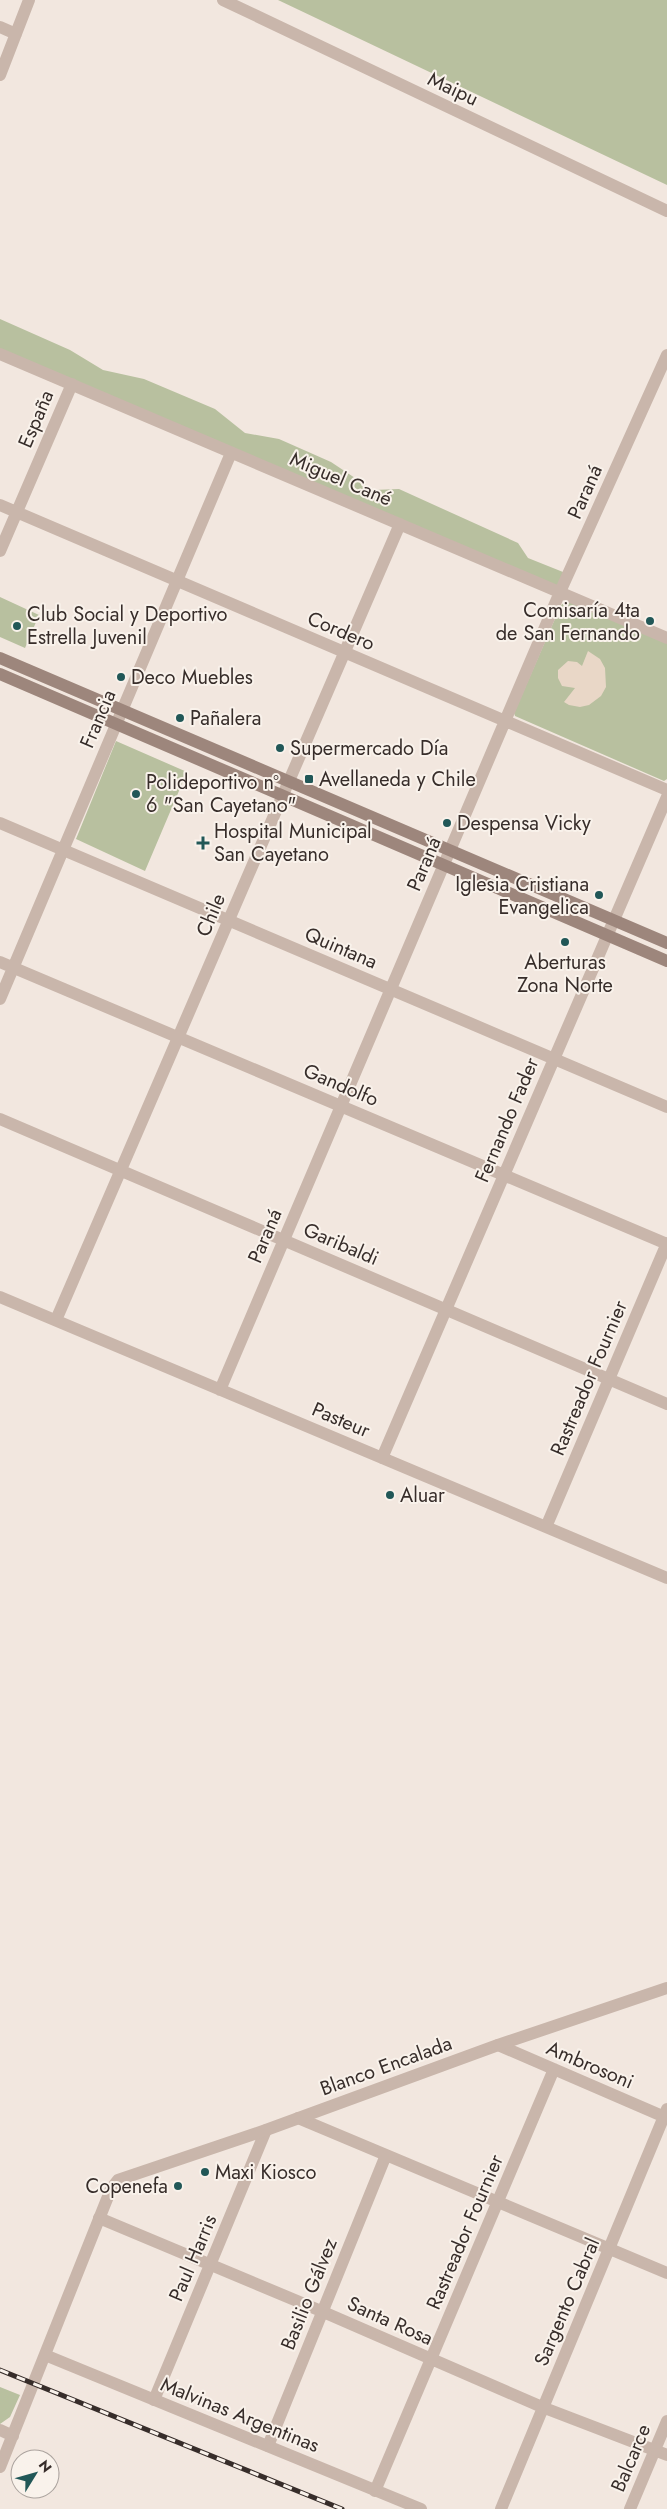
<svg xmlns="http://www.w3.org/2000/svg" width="667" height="2509" font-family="Jost,sans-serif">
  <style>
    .green { fill: #b8c09f }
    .plaza { fill: #e9d7c7 }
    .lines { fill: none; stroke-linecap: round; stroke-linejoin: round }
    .minor { stroke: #c9b6ab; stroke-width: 12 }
    .tertiary { stroke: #c9b6ab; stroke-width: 12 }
    .secondary { stroke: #9d867c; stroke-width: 12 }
    .rail-casing { stroke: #372d2a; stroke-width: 5 }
    .rail { stroke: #f9f2eb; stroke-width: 3; stroke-dasharray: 9; stroke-linecap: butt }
    .poi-dot { fill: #215757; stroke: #f9f2eb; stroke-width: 2 }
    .labels { text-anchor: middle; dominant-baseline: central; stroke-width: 4; stroke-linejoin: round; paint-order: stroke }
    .street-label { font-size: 20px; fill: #372d2a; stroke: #f9f2eb }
    .poi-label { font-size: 20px; fill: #372d2a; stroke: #f9f2eb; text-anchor: start }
  </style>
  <rect width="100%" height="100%" fill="#f2e7df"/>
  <path class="green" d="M278 0H667V185Z
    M0 319 70 350 103 370 144 379 215 409 245 433 279 439 331 462 373 490 399 489 518 543 528 558 568 574 560 592 0 353Z
    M0 597 39 615 25 648 0 637Z
    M567 601 667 643V779L664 781 515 716 514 713 561 605Z
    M116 741 187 772 145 871 76 839Z
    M0 2387 20 2395 10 2417 0 2424Z"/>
  <path class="plaza" d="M588 651 600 659 605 668 606 687 601 696 589 705 580 707 569 705 564 702 575 688 562 686 558 678V670L568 661 577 662 582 666Z"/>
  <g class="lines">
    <path class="minor" d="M223 0 667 211
      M0 27 16 34
      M0 75 29 0
      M0 354 667 638
      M0 505 667 790
      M0 551 72 384
      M0 823 667 1107
      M0 962 667 1244
      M0 999 231 453
      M0 1119 667 1404
      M0 1297 667 1578
      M56 1320 400 524
      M220 1390 560 592 667 355
      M382 1458 667 797
      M546 1527 667 1243
      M498 2045 667 2118
      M298 2118 667 2273
      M99 2218 321 2311 542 2407 667 2455
      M154 2400 266 2130
      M268 2446 386 2155
      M375 2491 554 2069
      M501 2509 667 2109
      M630 2509 667 2421"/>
    <path class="tertiary" d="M45 2355 421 2509
      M0 2430 13 2436
      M0 2467 111 2189 118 2180 266 2130 498 2045 667 1988"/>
    <path class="secondary" d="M0 658 667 943
      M0 674 667 961"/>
    <defs>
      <path id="rail" d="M0 2370 342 2509"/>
    </defs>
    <use href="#rail" class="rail-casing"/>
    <use href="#rail" class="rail"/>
  </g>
  <g class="poi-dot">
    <circle cx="650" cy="621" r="5"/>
    <circle cx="17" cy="626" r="5"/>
    <circle cx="121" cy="677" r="5"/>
    <circle cx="180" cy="718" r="5"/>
    <circle cx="280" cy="748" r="5"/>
    <rect x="304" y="774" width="10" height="10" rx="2.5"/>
    <circle cx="136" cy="794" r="5"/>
    <circle cx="447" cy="823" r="5"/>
    <path d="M200.5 835.5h5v5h5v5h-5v5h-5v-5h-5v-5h5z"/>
    <circle cx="599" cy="895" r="5"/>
    <circle cx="565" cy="942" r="5"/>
    <circle cx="390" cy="1495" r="5"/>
    <circle cx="205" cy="2172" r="5"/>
    <circle cx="178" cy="2186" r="5"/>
  </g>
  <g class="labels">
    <g class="street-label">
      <text transform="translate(453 89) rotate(25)">Maipu</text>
      <text transform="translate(36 419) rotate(-67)">España</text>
      <text transform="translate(341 479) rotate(23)">Miguel Cané</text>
      <text transform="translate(585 492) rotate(-66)">Paraná</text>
      <text transform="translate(341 631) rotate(23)">Cordero</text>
      <text transform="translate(98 719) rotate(-67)">Francia</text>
      <text transform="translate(424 864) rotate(-67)">Paraná</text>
      <text transform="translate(211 915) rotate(-67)">Chile</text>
      <text transform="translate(341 948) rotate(23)">Quintana</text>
      <text transform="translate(341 1085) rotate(23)">Gandolfo</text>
      <text transform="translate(507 1120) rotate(-67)">Fernando Fader</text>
      <text transform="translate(265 1236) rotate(-67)">Paraná</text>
      <text transform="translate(341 1244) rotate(23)">Garibaldi</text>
      <text transform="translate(589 1378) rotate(-67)">Rastreador Fournier</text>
      <text transform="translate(341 1420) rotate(23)">Pasteur</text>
      <text transform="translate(590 2065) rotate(23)">Ambrosoni</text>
      <text transform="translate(386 2066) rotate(-20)">Blanco Encalada</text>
      <text transform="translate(465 2232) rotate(-67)">Rastreador Fournier</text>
      <text transform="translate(193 2258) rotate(-67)">Paul Harris</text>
      <text transform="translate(309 2294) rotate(-68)">Basilio Gálvez</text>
      <text transform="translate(567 2302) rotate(-67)">Sargento Cabral</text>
      <text transform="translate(390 2321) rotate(24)">Santa Rosa</text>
      <text transform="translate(240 2415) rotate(22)">Malvinas Argentinas</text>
      <text transform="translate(631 2458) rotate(-67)">Balcarce</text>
    </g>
    <g class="poi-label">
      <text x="640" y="610" text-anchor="end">Comisaría 4ta<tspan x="640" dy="23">de San Fernando</tspan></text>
      <text x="27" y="614">Club Social y Deportivo<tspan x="27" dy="23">Estrella Juvenil</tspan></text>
      <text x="131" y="677">Deco Muebles</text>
      <text x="190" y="718">Pañalera</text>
      <text x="290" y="748">Supermercado Día</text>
      <text x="319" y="779">Avellaneda y Chile</text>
      <text x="146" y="782">Polideportivo nº<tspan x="146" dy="23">6 "San Cayetano"</tspan></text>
      <text x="457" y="823">Despensa Vicky</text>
      <text x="214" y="831">Hospital Municipal<tspan x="214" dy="23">San Cayetano</tspan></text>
      <text x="589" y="884" text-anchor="end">Iglesia Cristiana<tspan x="589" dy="23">Evangelica</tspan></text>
      <text x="565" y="962" text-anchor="middle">Aberturas<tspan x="565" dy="23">Zona Norte</tspan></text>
      <text x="400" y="1495">Aluar</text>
      <text x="215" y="2172">Maxi Kiosco</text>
      <text x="168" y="2186" text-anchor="end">Copenefa</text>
    </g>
  </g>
  <g transform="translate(35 2474) rotate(53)"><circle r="24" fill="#f9f2eb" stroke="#aba39e"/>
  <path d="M0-4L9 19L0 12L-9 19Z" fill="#215757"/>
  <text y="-8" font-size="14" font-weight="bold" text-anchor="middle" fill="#372d2a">N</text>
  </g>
</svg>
